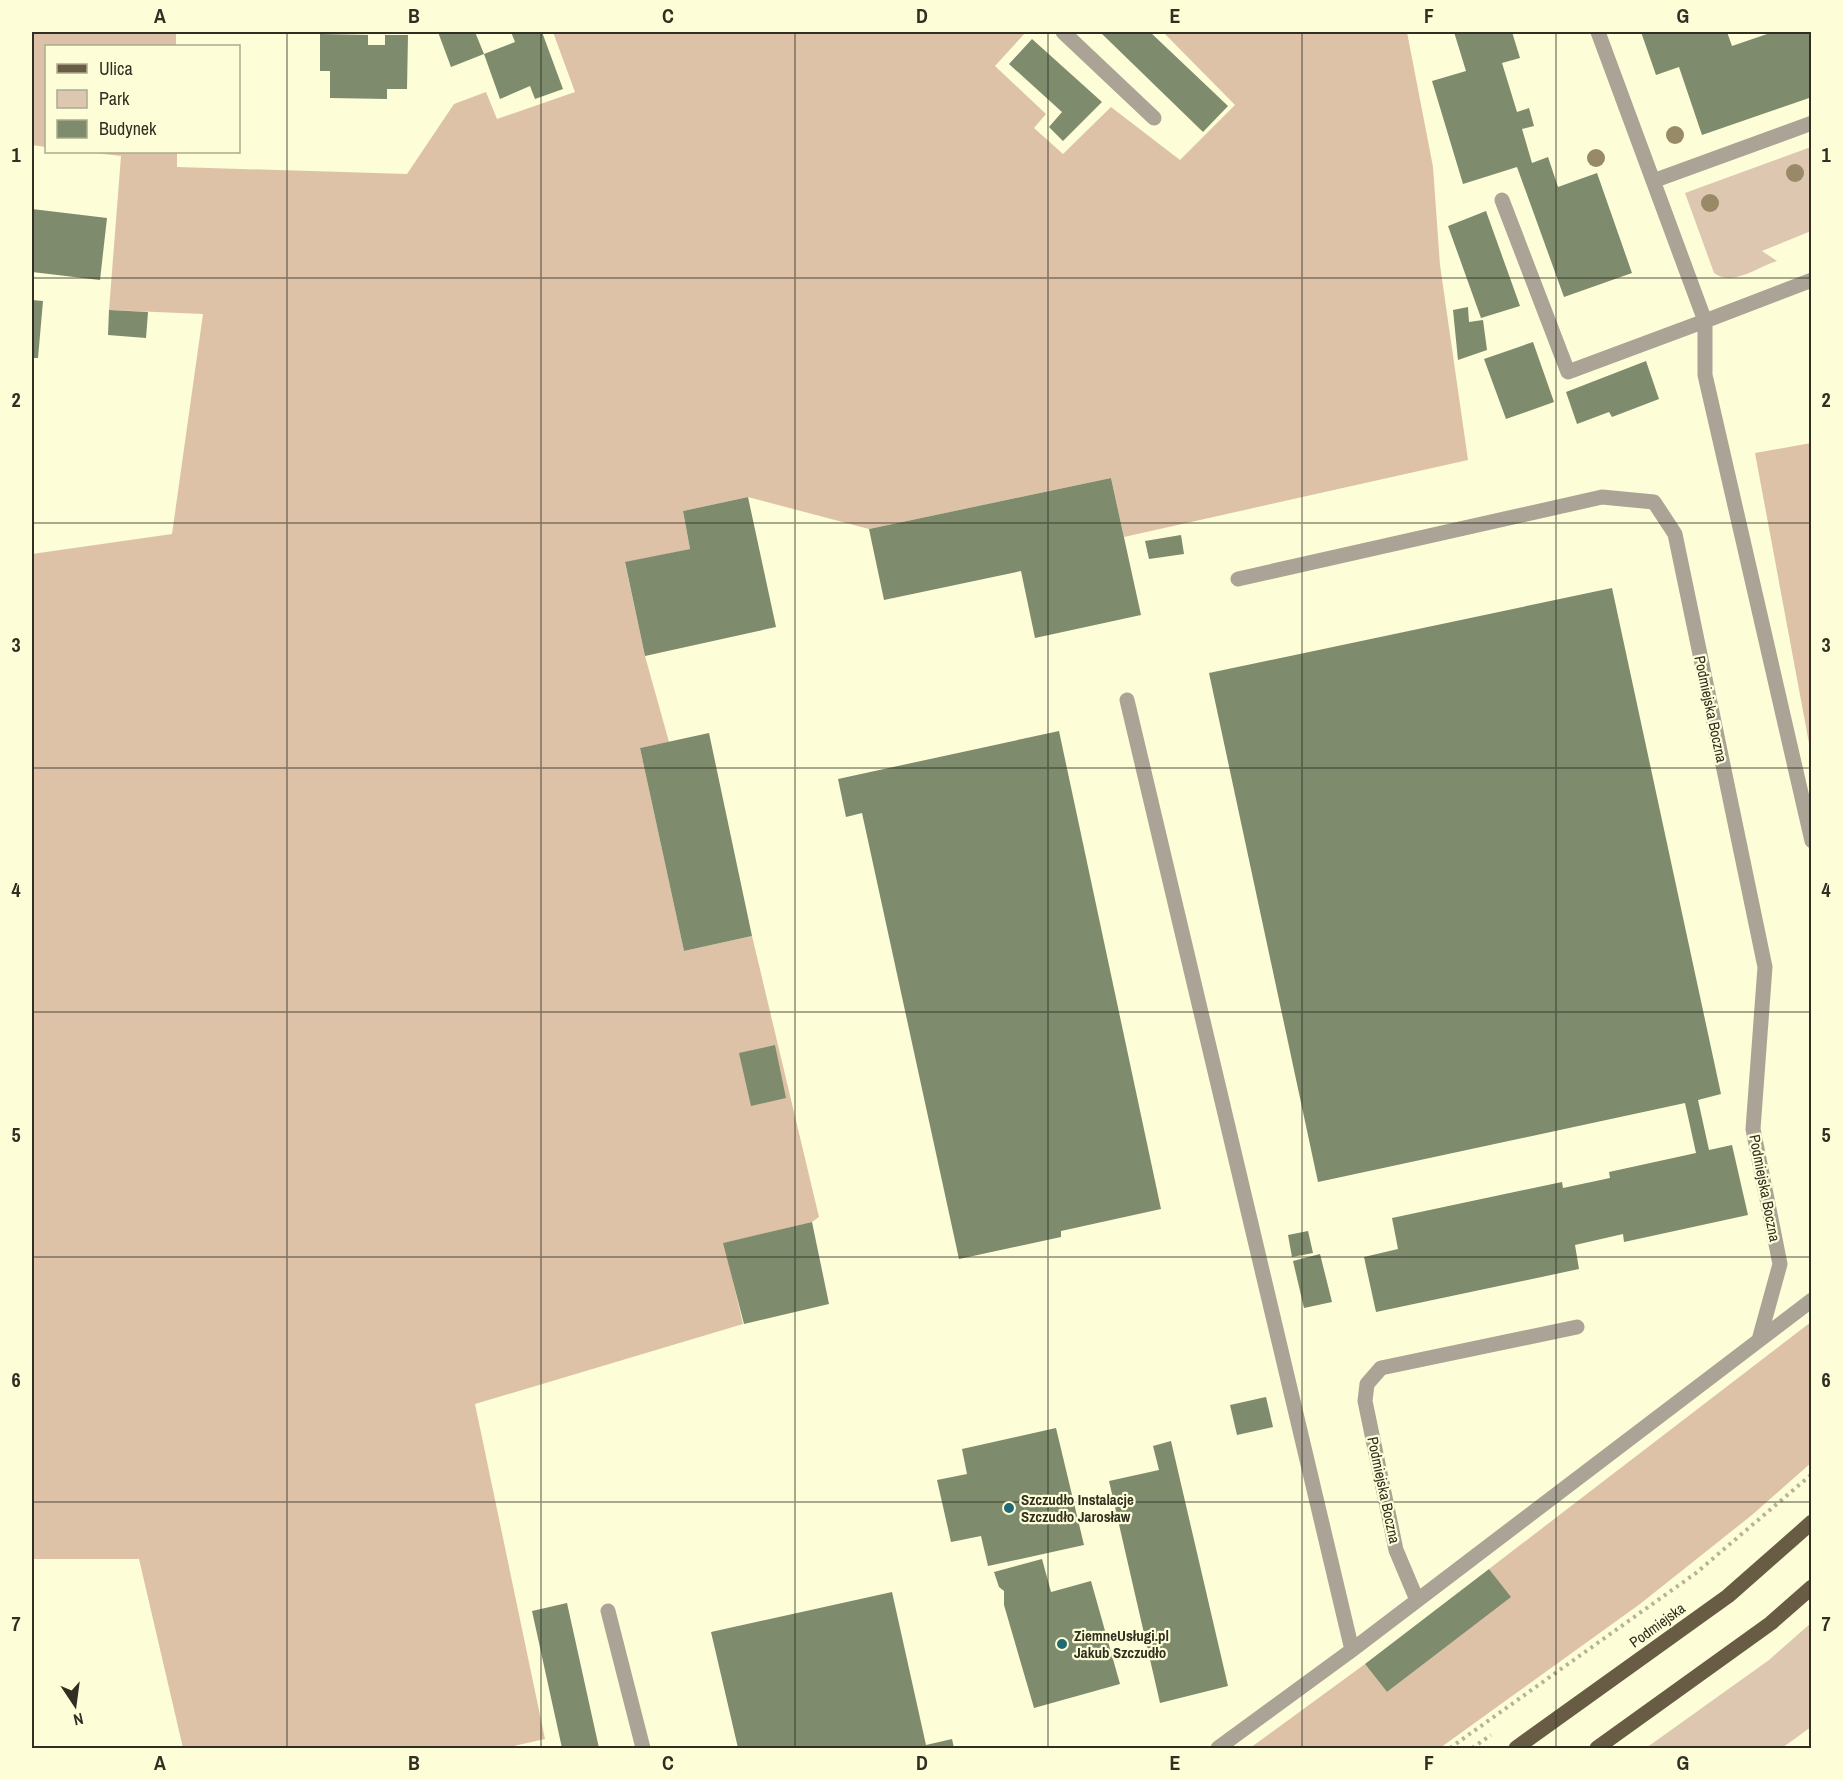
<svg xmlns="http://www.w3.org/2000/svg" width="1843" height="1780" font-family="'Archivo Narrow',sans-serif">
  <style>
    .green { fill: #dec7b1 }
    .forest { fill: #ddc2a8 }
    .building { fill: #7e8b6d }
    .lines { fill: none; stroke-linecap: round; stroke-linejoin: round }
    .path { stroke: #b5b498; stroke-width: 4; stroke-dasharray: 3 4.5; stroke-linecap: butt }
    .minor { stroke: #aaa396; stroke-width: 15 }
    .major { stroke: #685d44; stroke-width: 15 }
    .tree { fill: #998a67 }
    .grid { fill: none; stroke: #302f21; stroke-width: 1.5; stroke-opacity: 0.55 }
    .poi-dot { fill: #206975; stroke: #fdfdd8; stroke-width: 2 }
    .labels { text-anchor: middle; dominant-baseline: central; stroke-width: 4.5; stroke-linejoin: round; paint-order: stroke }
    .street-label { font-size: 15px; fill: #302f21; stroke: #fdfdd8 }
    .poi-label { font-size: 15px; font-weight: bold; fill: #302f21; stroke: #fdfdd8; text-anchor: start }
    .neatline { fill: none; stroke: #302f21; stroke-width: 2 }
    .grid-label { font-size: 20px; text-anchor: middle; font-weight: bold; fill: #302f21 }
  </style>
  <rect width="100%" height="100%" fill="#fdfdd8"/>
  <path class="green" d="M1811 147V231L1762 251 1777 261C1757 267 1733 287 1714 273L1685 193Z
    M1811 1623V1727L1782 1748H1646L1769 1660Z"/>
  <path class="forest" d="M32 32H176V46H46V147L32 145Z
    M553 32H1026L995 66 1046 114 1034 128 1063 154 1111 107 1180 160 1235 105 1163 32H1407L1433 167 1440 265 1468 460 1124 537 1111 478 869 529 748 497 683 511 690 549 625 563 645 656 669 742 640 748 684 951 752 936 819 1217 812 1222 724 1243 743 1324 475 1404 545 1739 505 1748H183L139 1559H32V554L172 534 203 314 109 310 121 156 87 152H177V167L407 174 454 104 486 92 497 119 575 92Z
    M1811 443H1812L1811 754 1755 453Z
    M1811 1322V1463L1752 1515 1640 1604 1440 1748H1250L1365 1664 1387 1692 1510 1597 1489 1569Z"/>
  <path class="building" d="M438 32H475L484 54 515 42 511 32H542L563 89 535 99 530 86 500 99 484 54 451 67Z
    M1100 32H1150L1228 106 1203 132Z
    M1454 32H1512L1520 58 1502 63 1517 112 1529 108 1534 126 1522 129 1532 163 1548 157 1558 187 1597 173 1632 273 1564 297 1517 167 1463 184 1432 81 1466 71Z
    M1641 32H1727L1732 46 1773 32H1812V97L1702 135 1679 67 1656 75Z
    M320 34 368 35V45H385V35H408L407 89H387V99L330 98V71H320Z
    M1032 39 1102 102 1063 141 1049 127 1062 112 1009 64Z
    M32 209 107 218 100 280 32 272Z
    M1486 211 1520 306 1481 318 1448 226Z
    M32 300 43 301 38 358H32Z
    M1468 307 1469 322 1483 320 1487 350 1458 360 1453 310Z
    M109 310 148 312 146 338 108 335Z
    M1533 342 1554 402 1506 419 1484 359Z
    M1646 361 1659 399 1612 417 1609 412 1577 424 1566 392Z
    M1111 478 1141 615 1035 638 1021 571 884 600 869 529Z
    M748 497 776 627 645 656 625 562 690 549 683 511Z
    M1181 535 1184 554 1149 559 1145 541Z
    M1612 588 1721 1094 1698 1100 1709 1150 1732 1145 1748 1215 1624 1242 1623 1234 1575 1245 1579 1269 1376 1312 1364 1257 1398 1249 1392 1218 1562 1182 1563 1188 1610 1178 1609 1172 1696 1153 1685 1103 1318 1182 1209 673Z
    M1059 731 1161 1209 1061 1231V1237L959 1259 862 813 846 817 838 779Z
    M709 733 752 936 684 951 640 748Z
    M775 1045 786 1098 751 1106 739 1053Z
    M812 1222 829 1304 744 1324 723 1243Z
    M1308 1231 1313 1253 1292 1257 1288 1235Z
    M1320 1254 1332 1302 1304 1308 1293 1261Z
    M1266 1397 1273 1427 1237 1435 1230 1405Z
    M1056 1428 1084 1545 988 1566 981 1536 951 1542 937 1480 967 1474 962 1449Z
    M1171 1441 1228 1686 1160 1703 1109 1481 1159 1470 1153 1446Z
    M1042 1559 1051 1592 1091 1581 1120 1684 1034 1708 1004 1605V1591L999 1587 994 1572Z
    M1489 1569 1511 1597 1387 1692 1365 1664Z
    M892 1592 926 1745 952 1739 954 1748H738L711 1632Z
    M567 1603 599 1748H562L532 1611Z"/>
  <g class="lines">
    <path class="path" d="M1450 1748 1696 1573 1812 1474
      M1472 1748 1491 1735"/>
    <path class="minor" d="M1063 32 1154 118
      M1653 181 1812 123
      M1502 200 1568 372 1705 321 1598 32
      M1812 280 1705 321V375L1812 841
      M1238 579 1602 497 1654 502 1675 534 1765 967 1753 1129 1780 1264 1759 1340
      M1127 700 1352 1650
      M1417 1600 1396 1550 1365 1401 1367 1384 1381 1368 1577 1327
      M608 1611 643 1748
      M1218 1748 1352 1650 1812 1300"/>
    <path class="major" d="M1516 1748 1728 1596 1812 1522
      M1597 1748 1771 1623 1812 1587"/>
  </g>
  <g class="tree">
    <circle cx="1675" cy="135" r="9"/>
    <circle cx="1596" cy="158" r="9"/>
    <circle cx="1795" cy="173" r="9"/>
    <circle cx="1710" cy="203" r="9"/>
  </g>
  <path class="grid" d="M287 32V1748M541 32V1748M795 32V1748M1048 32V1748M1302 32V1748M1556 32V1748M32 278H1812M32 523H1812M32 768H1812M32 1012H1812M32 1257H1812M32 1502H1812"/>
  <g class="poi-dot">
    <circle cx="1009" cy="1508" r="6"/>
    <circle cx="1062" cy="1644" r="6"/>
  </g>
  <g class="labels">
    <g class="street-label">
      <text transform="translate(1711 709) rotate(78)">Podmiejska Boczna</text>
      <text transform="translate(1765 1188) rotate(79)">Podmiejska Boczna</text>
      <text transform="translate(1384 1490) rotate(78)">Podmiejska Boczna</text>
      <text transform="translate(1657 1625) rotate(-36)">Podmiejska</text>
    </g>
    <g class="poi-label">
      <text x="1021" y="1499">Szczudło Instalacje<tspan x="1021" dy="17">Szczudło Jarosław</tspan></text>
      <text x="1074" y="1635">ZiemneUsługi.pl<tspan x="1074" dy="17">Jakub Szczudło</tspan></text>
    </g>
  </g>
  <rect width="1843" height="1780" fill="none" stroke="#fdfdd8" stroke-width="66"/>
  <rect x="45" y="45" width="195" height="108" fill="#fdfdd8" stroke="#abab8f" stroke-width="1.5"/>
  <rect x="57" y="64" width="30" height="9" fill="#685d44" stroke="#abab8f" stroke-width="1.5"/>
  <text x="99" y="75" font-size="18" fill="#302f21">Ulica</text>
  <rect x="57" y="90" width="30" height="18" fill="#dec7b1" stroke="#abab8f" stroke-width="1.5"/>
  <text x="99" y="105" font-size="18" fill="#302f21">Park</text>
  <rect x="57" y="120" width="30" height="18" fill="#7e8b6d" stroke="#abab8f" stroke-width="1.5"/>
  <text x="99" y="135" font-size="18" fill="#302f21">Budynek</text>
  <g transform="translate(75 1705) rotate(167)" stroke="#fdfdd8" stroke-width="4.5" paint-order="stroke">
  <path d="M0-4.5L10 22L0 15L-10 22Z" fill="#302f21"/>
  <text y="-9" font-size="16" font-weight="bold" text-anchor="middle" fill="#302f21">N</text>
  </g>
  <rect x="33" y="33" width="1777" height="1714" class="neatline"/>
  <g class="grid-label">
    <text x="160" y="23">A</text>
    <text x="414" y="23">B</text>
    <text x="668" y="23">C</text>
    <text x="922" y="23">D</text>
    <text x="1175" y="23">E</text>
    <text x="1429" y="23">F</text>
    <text x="1683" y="23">G</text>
    <text x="16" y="162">1</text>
    <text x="1826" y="162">1</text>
    <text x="16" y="407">2</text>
    <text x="1826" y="407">2</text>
    <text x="16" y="652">3</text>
    <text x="1826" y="652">3</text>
    <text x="16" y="897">4</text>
    <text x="1826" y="897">4</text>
    <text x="16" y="1142">5</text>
    <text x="1826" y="1142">5</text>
    <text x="16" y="1387">6</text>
    <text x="1826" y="1387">6</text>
    <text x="16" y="1631">7</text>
    <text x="1826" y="1631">7</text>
    <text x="160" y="1770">A</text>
    <text x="414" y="1770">B</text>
    <text x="668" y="1770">C</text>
    <text x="922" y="1770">D</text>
    <text x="1175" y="1770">E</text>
    <text x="1429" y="1770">F</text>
    <text x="1683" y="1770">G</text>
  </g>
</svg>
